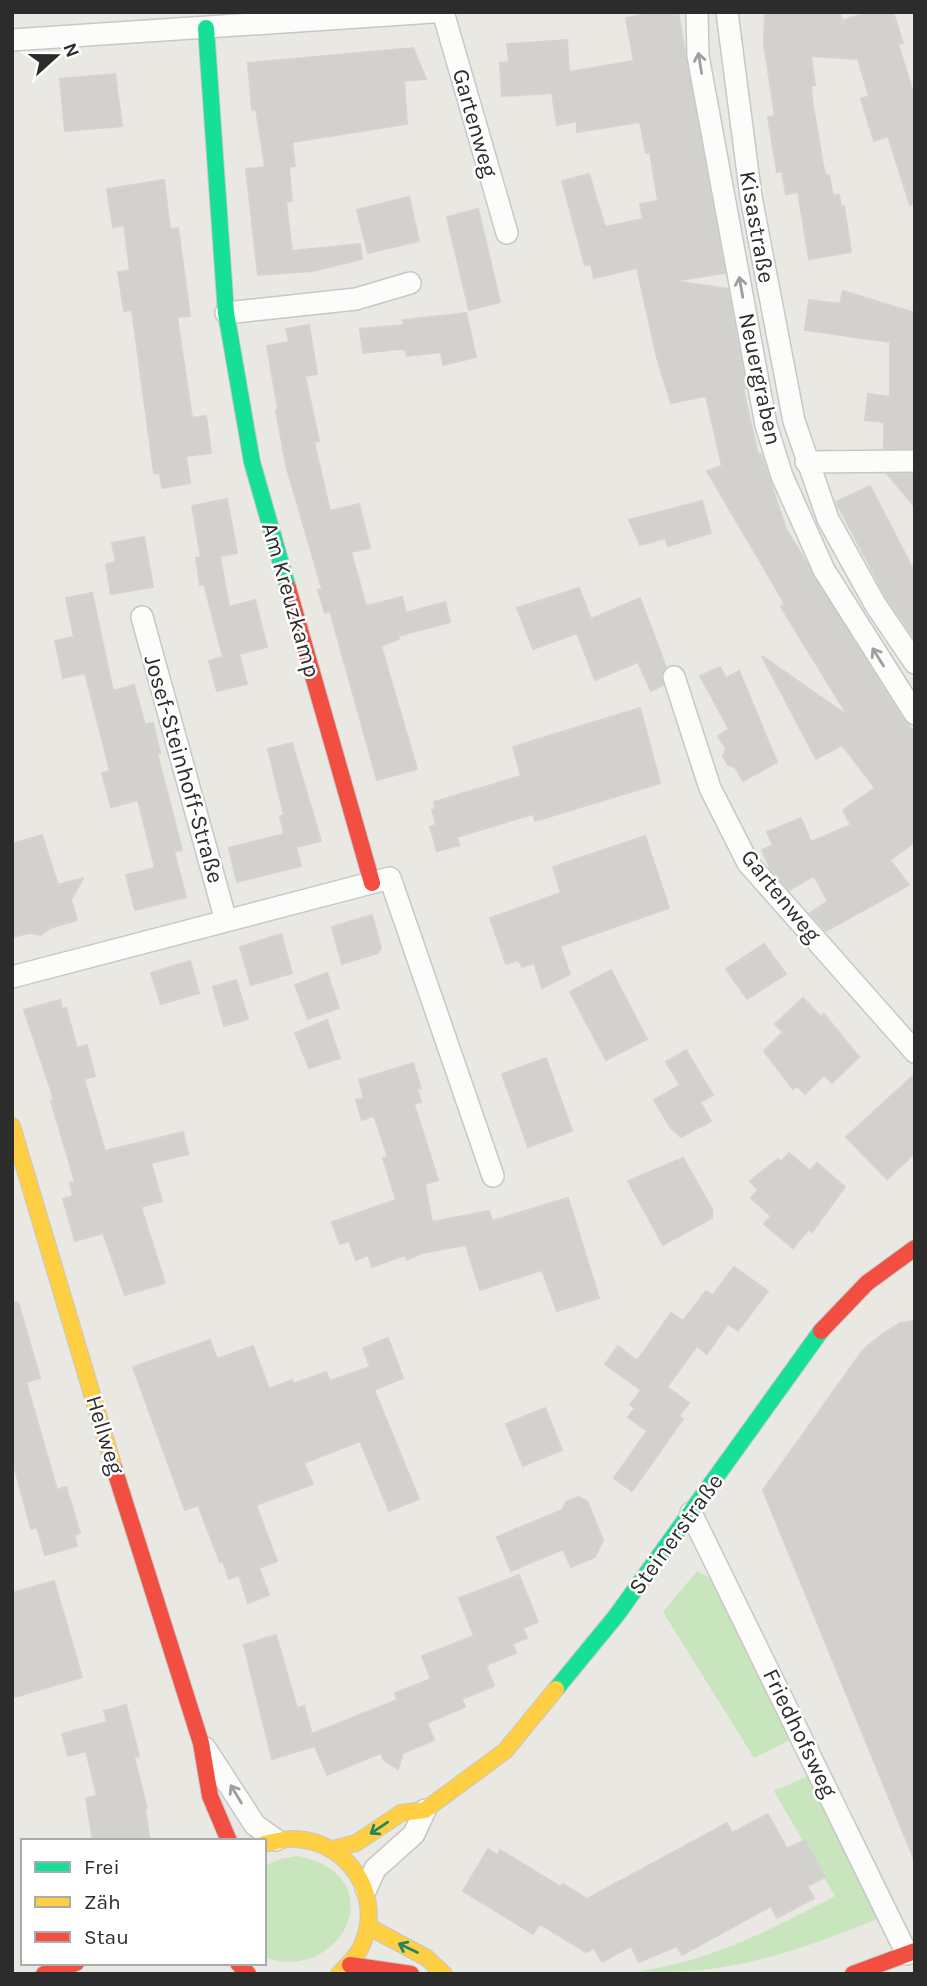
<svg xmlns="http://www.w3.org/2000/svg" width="927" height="1986" font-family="Karla,sans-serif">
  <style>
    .grass { fill: #c8e5bd }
    .building { fill: #d3d1cd; stroke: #d5d3ce; stroke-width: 2 }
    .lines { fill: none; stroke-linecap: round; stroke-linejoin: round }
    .street-casing { stroke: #c7c7c7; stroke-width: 24 }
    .fast-casing { stroke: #c7c7c7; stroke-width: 18 }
    .slow-casing { stroke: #c7c7c7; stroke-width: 18 }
    .jam-casing { stroke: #c7c7c7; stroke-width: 18 }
    .street { stroke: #fcfcfb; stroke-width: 21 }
    .fast { stroke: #16e098; stroke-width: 16 }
    .slow { stroke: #ffcf43; stroke-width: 16 }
    .jam { stroke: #f24e42; stroke-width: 16 }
    .oneway { stroke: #9e9e9e }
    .oneway2 { stroke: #218662 }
    .labels { text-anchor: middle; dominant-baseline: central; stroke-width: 5; stroke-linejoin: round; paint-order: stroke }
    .street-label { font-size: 23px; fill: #2c2c2c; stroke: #fff }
  </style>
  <rect width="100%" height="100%" fill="#eae8e2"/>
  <path class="grass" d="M697 1571 712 1579 790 1740 754 1758 663 1612Z
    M808 1776 877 1919C798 1951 727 1977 640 1971 711 1961 772 1929 835 1896L774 1791Z
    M297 1856C397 1875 341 1986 264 1957V1866L280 1859Z"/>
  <path class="building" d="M655 12H678L725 273 673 281 728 289 746 388H743L758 455 761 454 786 529 904 721 915 733V842L890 860 909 885 826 931 810 913 828 901 814 876 789 890 770 868 762 850 773 845 767 832 801 818 811 842 851 825 843 810 875 788 842 745 816 759 762 656 848 716 781 607 785 604 707 471 722 466 706 396 671 403 657 358 637 268 594 278 591 264 585 265 562 181 589 174 605 227 643 219 640 204 658 201 650 152 646 153 640 122 577 132V121L557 125 552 93 502 96 500 63 509 62 507 44 567 40 569 72 634 61 626 18Z
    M765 12H840L842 21 868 12H893L903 43 898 44 915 99V204L910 205 888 136 874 141 861 99 869 96 858 59 811 56 815 85 811 86 812 100 823 165 826 176 829 175 833 196 839 195 841 207 844 206 851 252 809 259 798 192 786 194 782 171 777 172 768 117 775 116 764 44Z
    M413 48 426 79 404 81 407 124 292 142 295 166 289 167 292 201 286 202 292 251 360 244 362 259 313 271 258 275 246 169 265 167 256 109 252 110 248 63Z
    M115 74 122 126 65 131 60 79Z
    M164 180 170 229 178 228 190 316 177 317 192 418 206 416 211 453 186 456 190 483 162 488 160 473H154L132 310 124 311 118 272 130 270 124 225 113 227 107 189Z
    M409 197 419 241 368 253 357 210Z
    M478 209 500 302 469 310 447 217Z
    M843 291 915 313V448H884V422L865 420 868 394 890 397V342L805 330 809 300 840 304Z
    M466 313 476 357 443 365 441 352 407 356 406 350 400 349 363 353 360 329 404 325 403 320Z
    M309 325 317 374 305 376 319 441 314 442 330 511 359 504 370 548 351 552 366 606 402 597 406 613 445 602 450 622 398 636 399 639 381 646 417 769 377 780 330 611 325 613 318 590 322 589 286 465 276 410 278 409 267 346 289 342 286 329Z
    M887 474H915V507Z
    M870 486 915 573V639L886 597 836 502Z
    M227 499 237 553 220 556 229 607 255 600 267 647 239 654 247 684 217 691 209 661 223 657 204 584 200 585 196 558 201 557 192 506Z
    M702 501 711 533 668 546 665 538 640 545 629 520Z
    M144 537 153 587 111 594 106 564 116 562 112 543Z
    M579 588 591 619 640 598 666 667 661 675 663 685 651 691 638 662 595 680 577 633 533 649 517 608Z
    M92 593 113 691 134 685 145 725 153 723 160 753H157L182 850 174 852 186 897 135 910 126 875 155 868 138 800 111 807 102 773 110 771 85 673 63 678 55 641 74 637 66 598Z
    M720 667 726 678 739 671 777 762 743 781 735 767 728 765 723 756 726 749 718 736 729 729 700 676Z
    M640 708 660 783 535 821 533 814 457 837 459 845 437 851 430 827 436 825 432 810 435 809 434 802 521 776 513 747Z
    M292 743 321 841 296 847 301 866 237 882 229 848 284 834 280 816 284 815 268 749Z
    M42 835 58 885 83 878 71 900 77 920 50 928 41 935 29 933 12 937V844Z
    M645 836 669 908 560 946 570 974 542 988 534 963 522 967 519 960 506 964 490 918 561 893 553 867Z
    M372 915 381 948 378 953 342 964 332 927Z
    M281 934 292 973 251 985 240 947Z
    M764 944 786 974 747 999 726 969Z
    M190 961 199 993 161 1004 151 973Z
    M611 970 647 1039 606 1060 570 992Z
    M327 973 339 1008 308 1019 295 985Z
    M236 980 248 1019 224 1026 213 987Z
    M803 998 821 1017 824 1014 859 1057 832 1083 824 1075 805 1094 797 1086 793 1089 764 1051 783 1032 775 1024Z
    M60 1000 62 1009 66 1008 77 1048 87 1045 95 1076 84 1079 105 1151 183 1132 188 1154 151 1163 162 1201 141 1207 165 1283 125 1295 103 1233 75 1241 63 1199 73 1196 70 1183 75 1182 51 1101 54 1100 24 1010Z
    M327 1020 340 1058 309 1068 295 1033Z
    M686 1050 713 1095 700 1102 711 1121 681 1137 671 1128 654 1100 680 1085 666 1062Z
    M546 1058 572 1131 528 1147 502 1074Z
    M413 1063 421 1088 417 1089 421 1102 414 1104 438 1180 425 1184 432 1222 489 1211 492 1221 568 1198 599 1298 557 1311 542 1270 480 1290 466 1245 422 1253 407 1260 405 1255 372 1267 368 1255 356 1260 349 1241 340 1244 332 1222 396 1200 383 1158 388 1157 374 1116 362 1120 356 1100 364 1098 359 1080Z
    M915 1074V1153L887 1179 846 1137Z
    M789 1153 810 1171 817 1163 845 1187 812 1232 809 1229 793 1248 764 1224 771 1216 751 1198 758 1190 750 1181 778 1159 781 1162Z
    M683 1158 712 1209V1218L663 1245 628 1181Z
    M734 1267 768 1291 738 1331 728 1324 707 1354 697 1346 667 1387 689 1403 679 1416 683 1419 632 1491 614 1478 647 1431 628 1417 635 1408 630 1405 641 1390 605 1364 618 1346 637 1361 671 1313 683 1321 706 1291 713 1295Z
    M18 1302 40 1378 26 1382 57 1490 66 1487 80 1533 74 1535 77 1546 45 1555 37 1527 31 1529 12 1458V1303Z
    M915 1321V1859H914L763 1490 863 1350 881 1335 900 1323Z
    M388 1338 403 1378 374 1390 419 1499 389 1511 360 1441 304 1463 313 1484 256 1505 277 1561 259 1568 269 1595 248 1603 239 1575 229 1579 223 1561 220 1562 198 1505 185 1510 133 1367 210 1340 217 1359 253 1346 269 1389 292 1380 293 1384 326 1372 330 1381 370 1367 363 1348Z
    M545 1408 562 1450 523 1466 506 1424Z
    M578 1497 587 1501 603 1540 595 1557 571 1567 563 1549 511 1571 497 1537 562 1510 566 1502Z
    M519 1575 538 1622 523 1628 527 1638 512 1644 516 1653 486 1665 494 1686 462 1699 465 1707 427 1723 434 1740 403 1753 398 1769 384 1760 381 1753 327 1775 315 1746 272 1759 244 1645 276 1635 297 1708 304 1706 312 1734 397 1700 395 1693 431 1679 422 1656 474 1636 459 1598Z
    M54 1581 82 1677 12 1698V1593Z
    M126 1705 139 1756 134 1757 147 1808 145 1809 150 1841H93L86 1798 97 1796 86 1751 68 1756 62 1734 107 1722 104 1711Z
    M768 1814 787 1849 805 1840 825 1877 807 1886 814 1898 777 1918 771 1906 682 1955 677 1946 639 1962 631 1946 602 1962 594 1948 586 1952 540 1924 533 1934 463 1891 488 1849 498 1855 500 1850 561 1887 563 1884 587 1899 727 1823 732 1833Z"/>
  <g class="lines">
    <defs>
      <path id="street" d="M443 12 507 233
        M697 12 698 56 766 425 782 476 824 570 915 714
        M727 12 751 197 794 421 828 519 875 604 915 663
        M12 40 433 12
        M226 313 356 299 410 283
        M806 462 915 461
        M142 617 226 921
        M674 677 710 788 748 863 915 1052
        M12 977 390 878 493 1176
        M691 1513 907 1954
        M205 1748 255 1825 276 1840
        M366 1889 375 1869 414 1834 425 1810"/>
      <path id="fast" d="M206 28 226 313 252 462 288 588
        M556 1689 616 1616 821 1331"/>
      <path id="slow" d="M12 1126 114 1468
        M264 1844C274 1842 286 1838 296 1839 351 1842 386 1900 360 1949 356 1958 346 1966 339 1974
        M333 1849 356 1843 401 1813 425 1810 505 1751 556 1689
        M369 1927 427 1958 444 1974"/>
      <path id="jam" d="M288 588 372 883
        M821 1331 867 1283 915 1248
        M114 1468 201 1743 210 1796 229 1841
        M238 1963 248 1974
        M350 1965 411 1974
        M44 1974 76 1963
        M853 1974 915 1951"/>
    </defs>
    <use href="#street" class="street-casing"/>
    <use href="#fast" class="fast-casing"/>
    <use href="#slow" class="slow-casing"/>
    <use href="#jam" class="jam-casing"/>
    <use href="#street" class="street"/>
    <use href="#fast" class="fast"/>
    <use href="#slow" class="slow"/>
    <use href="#jam" class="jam"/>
  </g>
  <defs><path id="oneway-shaft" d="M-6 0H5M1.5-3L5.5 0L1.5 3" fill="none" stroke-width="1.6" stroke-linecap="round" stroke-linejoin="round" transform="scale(1.75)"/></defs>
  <g class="oneway">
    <use href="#oneway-shaft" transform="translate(700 63) rotate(-99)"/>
    <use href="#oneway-shaft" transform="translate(741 287) rotate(-100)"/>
    <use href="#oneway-shaft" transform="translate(878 657) rotate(-122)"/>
    <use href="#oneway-shaft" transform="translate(236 1794) rotate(-121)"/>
  </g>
  <g class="oneway2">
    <use href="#oneway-shaft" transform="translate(379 1828) rotate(146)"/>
    <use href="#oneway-shaft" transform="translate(408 1948) rotate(-154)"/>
  </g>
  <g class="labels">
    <g class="street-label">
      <text transform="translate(475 123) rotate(74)">Gartenweg</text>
      <text transform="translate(757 227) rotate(80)">Kisastraße</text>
      <text transform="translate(760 379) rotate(78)">Neuergraben</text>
      <text transform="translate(291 600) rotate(74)">Am Kreuzkamp</text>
      <text transform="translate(184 769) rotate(74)">Josef-Steinhoff-Straße</text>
      <text transform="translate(781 896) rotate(51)">Gartenweg</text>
      <text transform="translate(105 1435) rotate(73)">Hellweg</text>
      <text transform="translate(676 1534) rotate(-54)">Steinerstraße</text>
      <text transform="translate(800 1733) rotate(64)">Friedhofsweg</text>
    </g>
  </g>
  <rect width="927" height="1986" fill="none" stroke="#2c2c2c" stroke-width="28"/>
  <rect x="21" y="1839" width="245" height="126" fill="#ffffff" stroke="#ababab" stroke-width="2"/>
  <rect x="35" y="1862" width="35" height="10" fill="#16e098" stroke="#ababab" stroke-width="2"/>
  <text x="84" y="1874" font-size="21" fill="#2c2c2c">Frei</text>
  <rect x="35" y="1897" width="35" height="10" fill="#ffcf43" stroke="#ababab" stroke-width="2"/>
  <text x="84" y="1909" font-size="21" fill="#2c2c2c">Zäh</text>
  <rect x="35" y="1932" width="35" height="10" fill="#f24e42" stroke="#ababab" stroke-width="2"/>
  <text x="84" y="1944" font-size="21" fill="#2c2c2c">Stau</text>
  <g transform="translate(56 56) rotate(69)" stroke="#ffffff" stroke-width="5" paint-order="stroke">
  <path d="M0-5L12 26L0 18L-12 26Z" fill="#2c2c2c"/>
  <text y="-10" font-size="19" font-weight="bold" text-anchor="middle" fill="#2c2c2c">N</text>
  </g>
</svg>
